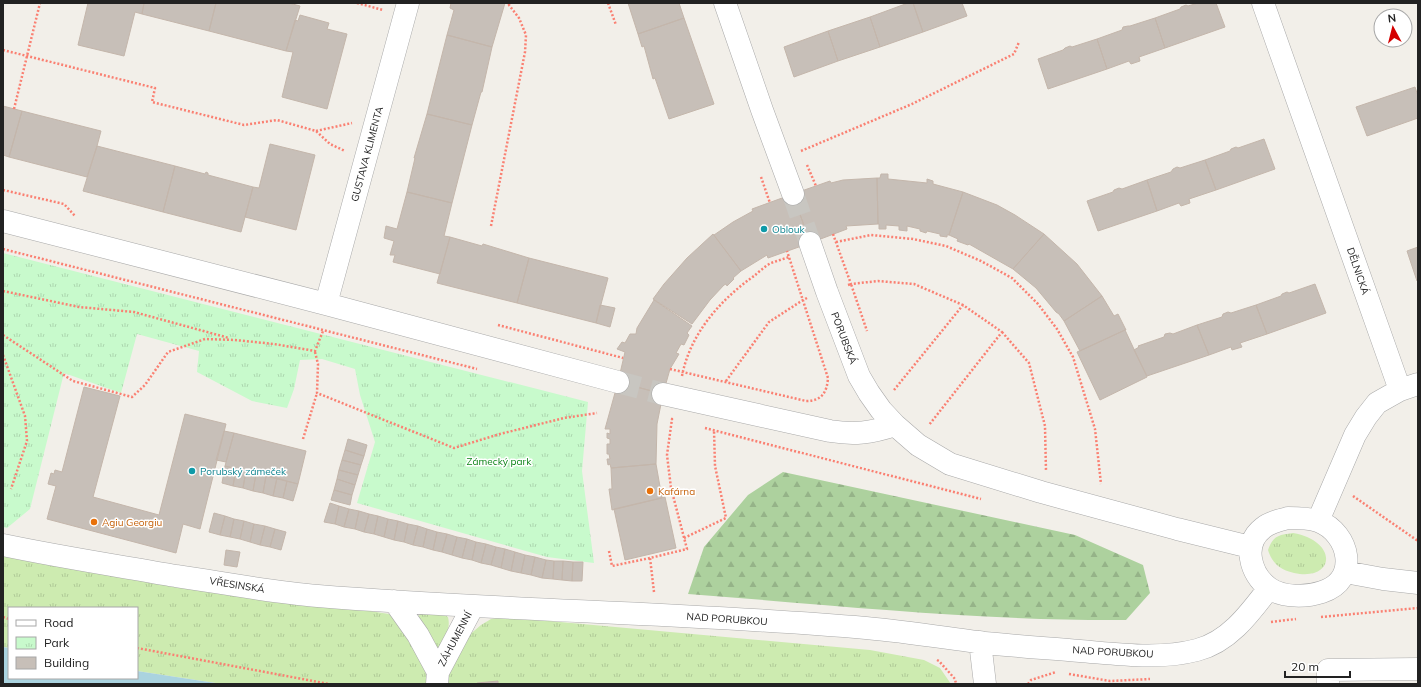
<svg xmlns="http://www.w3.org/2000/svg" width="1421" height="687" font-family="Mulish,sans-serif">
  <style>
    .grass { fill: url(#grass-tufts) }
    .forest { fill: url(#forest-firs) }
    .park { fill: url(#park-tufts) }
    .water { fill: #aad3df }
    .building { fill: #c7bfb8; stroke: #c4b6ab }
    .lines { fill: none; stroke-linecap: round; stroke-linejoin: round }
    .minor-tunnel { stroke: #c8c6c1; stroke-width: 22; stroke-dasharray: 22 11; stroke-linecap: butt }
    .minor-casing { stroke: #a9a9a9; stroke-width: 23 }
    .path { stroke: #fa8072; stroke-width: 2.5; stroke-dasharray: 2 2; stroke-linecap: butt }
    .minor { stroke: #fff; stroke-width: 22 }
    .culture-dot { fill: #0f9aa8; stroke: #fff; stroke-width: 1.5 }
    .food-dot { fill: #e8710a; stroke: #fff; stroke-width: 1.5 }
    .labels { text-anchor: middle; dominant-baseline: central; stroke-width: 3; stroke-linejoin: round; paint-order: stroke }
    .street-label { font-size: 10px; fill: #222; stroke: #fff }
    .culture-label { font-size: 10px; fill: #0d838f; stroke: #fff; text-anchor: start }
    .park-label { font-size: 10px; fill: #0c8416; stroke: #fff }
    .food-label { font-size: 10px; fill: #c56008; stroke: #fff; text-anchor: start }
  </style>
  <defs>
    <pattern id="grass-tufts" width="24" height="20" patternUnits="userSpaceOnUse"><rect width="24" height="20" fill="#cdebb0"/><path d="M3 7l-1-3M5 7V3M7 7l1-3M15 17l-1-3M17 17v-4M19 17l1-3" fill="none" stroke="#b0c997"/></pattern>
    <pattern id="forest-firs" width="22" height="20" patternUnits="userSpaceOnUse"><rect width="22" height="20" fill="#add19e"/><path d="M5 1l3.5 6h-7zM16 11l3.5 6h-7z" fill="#95b388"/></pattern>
    <pattern id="park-tufts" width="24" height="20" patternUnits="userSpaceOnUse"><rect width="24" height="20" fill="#c8facc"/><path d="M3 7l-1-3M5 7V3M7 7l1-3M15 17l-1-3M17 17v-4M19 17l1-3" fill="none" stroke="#acd6af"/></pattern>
  </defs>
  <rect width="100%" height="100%" fill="#f2efe9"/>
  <path class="grass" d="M1293 533C1339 541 1335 582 1294 573 1280 570 1272 563 1268 550 1273 536 1278 535 1293 533Z
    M3 554 389 614 407 630 424 658 427 684H222L137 671V608H9V648L3 647Z
    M422 613 443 614 448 617C451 629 445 639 437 649L417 617Z
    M506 617 870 650 924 660 940 668 951 684H445L446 668 468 636 481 625 491 619Z"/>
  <path class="forest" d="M783 472 1075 535 1143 565 1150 593 1126 620C980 621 834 605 688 594L704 547 748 495Z"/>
  <path class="park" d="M3 253 588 402 582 471 594 563 547 557 357 503 375 442 360 395 355 369 322 359 300 360 294 389 287 408 252 401 197 372 199 351 137 334 121 393 64 373 30 509 7 528 3 527Z"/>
  <path class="water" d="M3 647 9 648V678H137V671L222 684H3Z"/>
  <path class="building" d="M88 3H144L142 14 135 12 124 56 78 45Z
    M144 3H216L209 31 142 14Z
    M216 3H289L300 6 286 51 209 31Z
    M451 3H505L492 47 447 35 454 10 450 8Z
    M628 3H679L684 18 638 34Z
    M908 3H913L923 32 880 47 870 17Z
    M913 3H962L967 16 923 32Z
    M1198 3H1216L1225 27 1165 48 1155 18 1180 9 1181 7 1186 5 1188 6Z
    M300 15 329 23 327 29 347 34 327 109 282 97 293 52 286 51 295 20 298 21Z
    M870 17 880 47 838 61 828 31Z
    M684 18 714 104 669 119 655 78 653 79 644 46 642 47 638 34Z
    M1155 18 1165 48 1139 57 1140 61 1131 64 1129 61 1107 69 1097 39 1122 30 1123 27 1128 26H1130Z
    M828 31 838 61 794 77 784 47Z
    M447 35 492 47 482 92H481L472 125 427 114Z
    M1097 39 1107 69 1048 89 1038 59 1063 50 1065 48 1070 46 1072 47Z
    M1415 87 1418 96V118L1367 136 1356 107Z
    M3 106 22 111 9 157 3 155Z
    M22 111 101 131 97 146 87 177 9 157Z
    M427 114 472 125 452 203 407 192 415 158H414Z
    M1264 139 1275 169 1216 190 1205 160 1230 151 1231 149 1236 147 1238 148Z
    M270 144 315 155 296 230 245 217 253 187 259 188Z
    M97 146 175 166 163 212 83 191Z
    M1205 160 1216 190 1189 199 1190 203 1181 206 1179 203 1157 211 1147 180 1171 172 1173 169 1177 167 1180 168Z
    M175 166 205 174 206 172 208 173V175L253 187 241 232 163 212Z
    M881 174H888V179L927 183V179L933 181V184L963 192 949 235H947V237L940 236V234L927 231 926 233 920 231V229L907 226V231L899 230V226L886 225V229H879V224H878L877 178H880Z
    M877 178 878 224 846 226 847 229 810 243 793 194 830 181 831 183 843 180Z
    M1147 180 1157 211 1098 231 1087 201 1113 192 1114 190 1119 188 1122 189Z
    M407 192 452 203 444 236 450 237 440 274 393 262 395 255H390L394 241 384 238 386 226 397 229Z
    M963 192 997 205 1015 215 1044 234 1013 269 969 244 968 245 957 241 958 239 949 235Z
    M793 194 810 243 768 258 767 255 741 271 714 235 733 222 753 211 752 209Z
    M713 234 741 271 733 278 734 279 727 286 726 284 724 285 710 300 692 324 653 299 664 284 687 258Z
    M1044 234 1077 264 1102 296 1064 321 1059 314 1056 312 1036 288 1013 269Z
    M450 237 482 246 483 244 529 258 517 303 437 283Z
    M1418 247V281H1417L1407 251Z
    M529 258 608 278 596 323 517 303Z
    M1315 284 1326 313 1267 334 1256 305 1281 296 1282 294 1287 292 1289 293Z
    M1102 296 1114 316 1118 314 1126 330H1125L1080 351 1064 321Z
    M654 300 692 326 687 333 689 335 684 345 681 344 676 353 679 354 670 369 663 394 618 382 625 352 617 349 622 342 625 343 630 334H636L637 328Z
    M600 305 615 308 610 327 596 323Z
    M1256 305 1267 334 1240 343 1242 347 1232 350 1231 347 1209 355 1197 325 1222 317 1223 314 1228 312 1231 313Z
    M1197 325 1209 355 1147 376 1134 350 1139 347 1138 346 1164 337 1165 334 1170 333 1173 334Z
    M1125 330 1147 377 1100 400 1077 352Z
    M618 382 663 394 657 424 656 464 611 468 610 464 608 465 607 459H610L609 454H607V444H610V439L607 438V433L610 434V429H605Z
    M84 387 120 396 93 497 159 515 185 414 226 424 200 529 183 524 176 553 47 519 56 486 48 484 51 473 54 474 55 470 62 472Z
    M224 431 234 433 226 462 216 460Z
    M234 433 306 451 298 484 225 466Z
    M348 439 367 445 364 456 345 450Z
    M345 450 364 456 361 465 342 460Z
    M342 460 361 465 358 475 339 470Z
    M656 464 662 498 612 510 609 489H612L611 468Z
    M225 466 236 469 233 486 222 483Z
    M236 469 246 471 243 488 233 486Z
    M339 470 358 475 355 485 337 479Z
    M246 471 256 474 253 491 243 488Z
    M256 474 266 476 263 493 253 491Z
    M266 476 277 478 273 496 263 493Z
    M277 478 287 481 283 498 273 496Z
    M337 479 355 485 352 495 334 490Z
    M287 481 298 484 293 501 283 498Z
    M334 490 352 495 350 505 331 500Z
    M665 497 676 548 625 560 614 509Z
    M330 503 339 506 335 524 324 522Z
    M339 506 349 509 344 527 335 524Z
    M349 509 359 511 355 529 344 527Z
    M359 511 369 514 364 532 355 529Z
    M214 513 225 516 220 535 209 532Z
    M369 514 378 516 374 534 364 532Z
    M225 516 234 519 230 537 220 535Z
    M378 516 388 519 384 537 374 534Z
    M234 519 244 521 240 539 230 537Z
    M388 519 398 521 394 540 384 537Z
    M244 521 254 524 250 542 240 539Z
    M398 521 408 524 404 542 394 540Z
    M254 524 265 526 260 545 250 542Z
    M408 524 418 526 413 545 404 542Z
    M265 526 275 529 270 547 260 545Z
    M418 526 427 529 423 547 413 545Z
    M275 529 286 532 281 550 270 547Z
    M427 529 437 532 433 550 423 547Z
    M437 532 447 534 442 552 433 550Z
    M447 534 457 537 452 555 442 552Z
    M457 537 467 539 462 558 452 555Z
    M467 539 476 542 472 560 462 558Z
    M476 542 486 544 481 563 472 560Z
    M486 544 496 547 491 565 481 563Z
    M496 547 505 549 501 568 491 565Z
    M505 549 515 552 511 571 501 568Z
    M226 550 240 552 237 567 224 565Z
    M515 552 525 555 521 573 511 571Z
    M525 555 535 557 531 575 521 573Z
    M535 557 546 560 542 578 531 575Z
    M546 560 554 561 553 579 542 578Z
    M554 561H563L562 580 553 579Z
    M563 561 573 562 572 581 562 580Z
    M573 562H583L582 581H572Z
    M498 681V684H477V683Z"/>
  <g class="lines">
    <path class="minor-tunnel" d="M793 194 810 243
      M618 382 663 394"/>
    <defs>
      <path id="minor" d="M725 3 762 110 793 194
        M1263 3 1400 390 1377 403 1366 417 1355 435 1318 521
        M3 221 326 304 618 382
        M810 243 827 292 859 376 869 393 881 410 895 425 918 445 950 464 1041 492 1177 529 1250 547
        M326 304 408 3
        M1400 390 1418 384
        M663 394 830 431C854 435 871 433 895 425
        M1288 518C1298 518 1309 518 1318 521 1350 533 1360 580 1322 592 1307 597 1283 598 1269 588 1250 574 1242 544 1263 528 1270 522 1280 520 1288 518Z
        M3 545C60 557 119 566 176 576 224 583 271 592 318 596 500 611 683 612 866 628 902 631 939 637 976 642 1010 646 1045 648 1080 651 1117 654 1159 660 1197 650 1229 642 1250 613 1269 588
        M1345 572 1383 579 1418 583
        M394 601 418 635 438 672
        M980 642 985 684
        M437 684 438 672 473 606
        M1328 684V670L1418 669"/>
    </defs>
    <use href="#minor" class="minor-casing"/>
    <path class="path" d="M357 3 383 10
      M608 3 616 25
      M3 50 155 88 152 102 244 125 277 120 316 131 330 144 345 151
      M14 109 40 3
      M316 131 352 123
      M801 151 912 104 1014 54 1019 42
      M807 165 816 186
      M761 177 770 203
      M3 190 64 204 75 216
      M491 226 525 52 526 35 519 18 509 5V3
      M833 234 851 284 878 281 914 284 963 305
      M836 242 871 235 913 239 946 246 981 261 1012 278 1038 304 1057 329 1073 357 1095 429 1101 484
      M3 249 477 369
      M848 285 851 284 867 331
      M3 291 79 307 134 312 229 338
      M498 325 623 358
      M1002 332 1029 363 1045 426 1046 471
      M3 335 73 381 132 397 145 385 168 352 205 339 235 340 274 344 315 351 323 331
      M315 352 318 364 317 393 454 448 500 434 564 418 597 413
      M3 355 25 416 27 441 11 489
      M670 369 806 401C822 401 827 392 828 378L787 251
      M682 376C690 334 720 300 754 276 759 272 765 266 771 263 777 261 783 259 789 257
      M726 381 769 322 803 300 807 298
      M894 390 963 305 1002 332 929 425
      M705 428 981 499
      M303 439 317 393
      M1353 496 1418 541
      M684 538 726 518 715 466 714 430
      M609 551 612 566 650 558
      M654 592 650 558 687 549 671 488 667 455 672 419H671
      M3 617 9 619
      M1321 617 1418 608
      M1271 622 1296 619
      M137 648 329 684
      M937 660 939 661 955 679 956 684
      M1069 674 1110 681 1150 679
      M1028 684 1031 680 1056 672"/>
    <use href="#minor" class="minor"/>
  </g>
  <g class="culture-dot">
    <circle cx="764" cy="229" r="4"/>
    <circle cx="192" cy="471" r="4"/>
  </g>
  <g class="food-dot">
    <circle cx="650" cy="491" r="4"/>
    <circle cx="94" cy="522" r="4"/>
  </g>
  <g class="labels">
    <g class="street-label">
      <text transform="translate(367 154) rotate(-75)">GUSTAVA KLIMENTA</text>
      <text transform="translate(1358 271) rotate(71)">DĚLNICKÁ</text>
      <text transform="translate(844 338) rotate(69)">PORUBSKÁ</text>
      <text transform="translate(237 585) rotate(9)">VŘESINSKÁ</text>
      <text transform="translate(727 619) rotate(4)">NAD PORUBKOU</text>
      <text transform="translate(455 639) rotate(-62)">ZÁHUMENNÍ</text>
      <text transform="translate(1113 652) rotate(3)">NAD PORUBKOU</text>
    </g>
    <g class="culture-label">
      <text x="772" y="229">Oblouk</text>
      <text x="200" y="471">Porubský zámeček</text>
    </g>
    <g class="park-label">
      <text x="499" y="461">Zámecký park</text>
    </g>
    <g class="food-label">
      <text x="658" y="491">Kafárna</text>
      <text x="102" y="522">Agiu Georgiu</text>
    </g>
  </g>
  <rect width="1421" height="687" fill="none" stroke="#222222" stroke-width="8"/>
  <rect x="8" y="607" width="130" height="72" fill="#ffffff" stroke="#a7a7a7"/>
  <rect x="16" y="620" width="20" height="6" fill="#ffffff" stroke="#a7a7a7"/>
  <text x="44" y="627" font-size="12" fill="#222222">Road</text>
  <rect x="16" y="637" width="20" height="12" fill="url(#park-tufts)" stroke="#a7a7a7"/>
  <text x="44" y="647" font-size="12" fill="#222222">Park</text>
  <rect x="16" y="657" width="20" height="12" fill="#c7bfb8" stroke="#a7a7a7"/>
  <text x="44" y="667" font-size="12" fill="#222222">Building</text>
  <g transform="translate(1393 28) rotate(353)"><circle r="19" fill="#ffffff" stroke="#a7a7a7"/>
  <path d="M0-3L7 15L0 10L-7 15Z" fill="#d40000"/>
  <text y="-6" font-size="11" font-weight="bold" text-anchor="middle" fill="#222222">N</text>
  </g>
  <path d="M1285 671v6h65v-6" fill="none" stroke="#222222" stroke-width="2"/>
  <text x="1291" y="671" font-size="12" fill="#222222" stroke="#ffffff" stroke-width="3" paint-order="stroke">20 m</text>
</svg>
